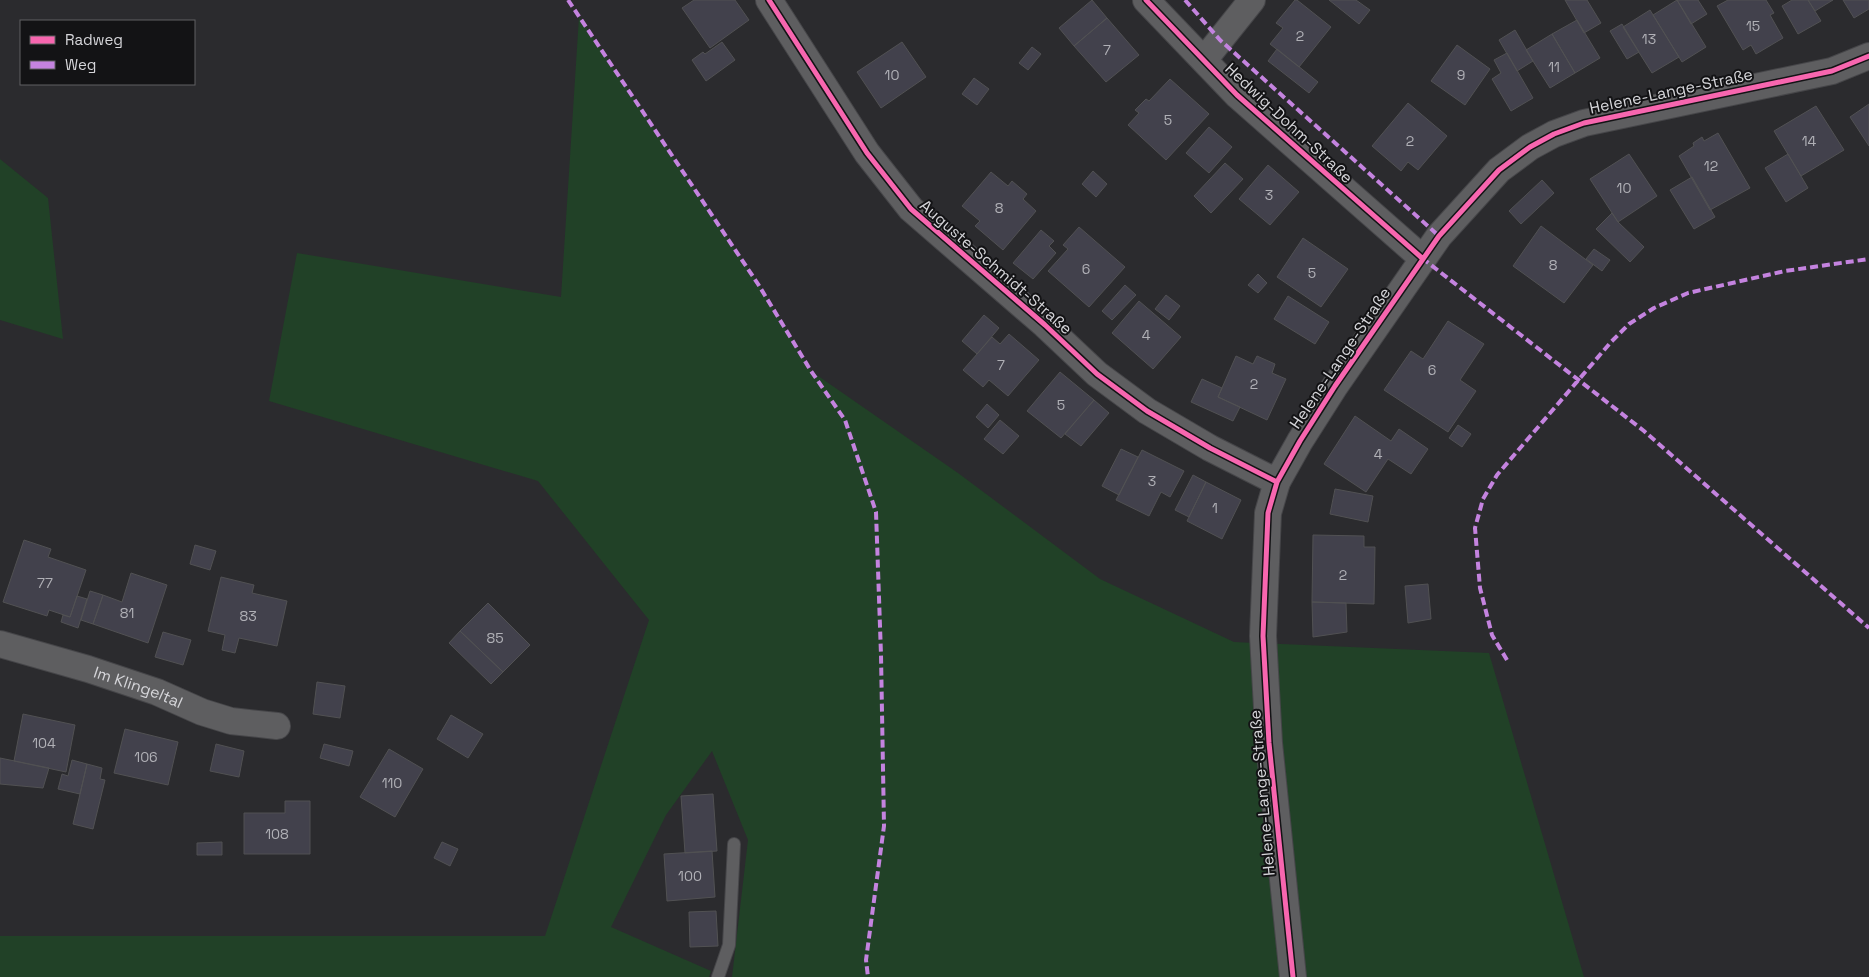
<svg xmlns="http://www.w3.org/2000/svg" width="1869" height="977" font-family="'Space Grotesk',sans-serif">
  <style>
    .green { fill: #214127 }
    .building { fill: #42414c; stroke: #515153 }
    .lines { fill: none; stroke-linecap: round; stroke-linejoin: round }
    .lane-casing { stroke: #464649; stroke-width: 14 }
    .street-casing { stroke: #464649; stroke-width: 28 }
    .lane { stroke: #5e5e60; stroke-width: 12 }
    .street { stroke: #5e5e60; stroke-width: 26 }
    .quiet { stroke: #c483df; stroke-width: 4; stroke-dasharray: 8 4; stroke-linecap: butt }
    .cycleway-casing { stroke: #131315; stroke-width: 8 }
    .cycleway { stroke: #f766af; stroke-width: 5 }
    .labels { text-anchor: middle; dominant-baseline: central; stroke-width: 4; stroke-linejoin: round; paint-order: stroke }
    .number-label { font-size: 14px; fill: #b0b0b6 }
    .street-label { font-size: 16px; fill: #d5d5d9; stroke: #131315 }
  </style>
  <rect width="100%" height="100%" fill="#2b2b2e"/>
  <path class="green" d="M579 17 758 284 811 371 958 473 1100 579 1234 642 1489 653 1584 977H732L748 840 712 751 666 815 611 927 711 971 709 977H0V936H545L649 620 538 481 269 401 297 253 561 297Z
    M0 159 48 198 63 339 0 320Z"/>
  <path class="building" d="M694 0H735L749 20 710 48 682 8Z
    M1092 0 1107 18 1074 46 1059 28Z
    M1295 0H1297L1331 27 1299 67 1270 44 1283 28 1276 23Z
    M1329 0H1356L1370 10 1359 24Z
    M1565 0H1587L1601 23 1584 33Z
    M1677 0 1706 47 1682 62 1653 15Z
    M1677 0H1698L1707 14 1691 24Z
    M1728 0H1766L1774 13 1770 15 1783 38 1756 54 1751 45 1743 50 1717 6Z
    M1792 0H1808L1821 21 1798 34 1782 6Z
    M1808 0H1833L1815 11Z
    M1843 0H1869V9L1854 18Z
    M1650 10 1679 57 1652 73 1623 27Z
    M1107 18 1139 55 1106 82 1074 46Z
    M1577 20 1600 58 1575 73 1552 34Z
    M1622 24 1639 52 1627 59 1610 31Z
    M1515 30 1533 61 1517 71 1499 40Z
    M1552 34 1575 73 1550 88 1526 50Z
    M722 42 735 60 706 81 692 60 703 52 705 54Z
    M902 42 926 77 881 108 857 72Z
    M1457 45 1490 69 1465 105 1431 81Z
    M1032 47 1041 54 1028 70 1019 63Z
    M1277 49 1318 82 1309 93 1268 61Z
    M1507 53 1533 98 1511 111 1492 79 1501 73 1494 60Z
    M974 78 989 89 977 105 962 94Z
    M1170 79 1209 114 1166 160 1128 125 1139 113 1135 110 1146 99 1149 101Z
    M1408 103 1447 136 1418 170 1408 162 1401 171 1372 146Z
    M1869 104V146L1850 117Z
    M1816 106 1844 150 1801 176 1774 131Z
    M1209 127 1232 147 1209 173 1186 153Z
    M1718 133 1750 188 1710 210 1679 156 1694 146 1693 143 1702 137 1704 141Z
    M1629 154 1657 196 1618 222 1590 179Z
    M1788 154 1808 188 1786 202 1765 168Z
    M1225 163 1243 179 1211 213 1194 196Z
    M1268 165 1299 192 1270 225 1239 199Z
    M1093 171 1107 184 1096 197 1082 184Z
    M991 172 1008 186 1012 181 1027 194 1023 199 1036 211 1003 250 975 226 980 221 962 206Z
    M1692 177 1715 217 1694 229 1670 190Z
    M1542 180 1554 193 1521 224 1509 211Z
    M1612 213 1618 222 1644 247 1630 262 1596 229Z
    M1541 226 1593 265 1564 303 1513 266Z
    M1079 227 1125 267 1089 307 1048 271 1068 249 1063 245Z
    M1041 230 1054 241 1049 246 1056 253 1033 279 1013 263Z
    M1303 238 1348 269 1321 307 1277 277Z
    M1594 249 1610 260 1602 271 1586 259Z
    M1258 274 1267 283 1258 293 1248 285Z
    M1125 285 1136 295 1112 320 1102 311Z
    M1166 295 1180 306 1169 320 1155 309Z
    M1288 296 1329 322 1315 344 1274 319Z
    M1139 301 1181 337 1153 369 1112 333Z
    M984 315 999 328 977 354 962 341Z
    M1448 321 1484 344 1460 380 1476 391 1448 432 1384 390 1411 351 1423 359Z
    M1009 334 1039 360 1008 396 989 380 983 387 963 370 992 337 1000 344Z
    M1236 356 1253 364 1257 356 1275 364 1272 373 1286 379 1267 420 1218 397Z
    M1060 372 1094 400 1061 438 1027 411Z
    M1202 379 1222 388 1218 397 1240 407 1233 421 1191 402Z
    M1094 400 1109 413 1081 446 1065 434Z
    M987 404 999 415 988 428 976 417Z
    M1355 416 1391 441 1399 429 1428 449 1411 474 1388 459 1366 492 1324 464Z
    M1000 420 1019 436 1003 454 984 439Z
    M1458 425 1471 434 1462 447 1449 438Z
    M1121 449 1138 457 1119 495 1102 486Z
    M1142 450 1184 471 1170 497 1161 492 1149 516 1116 500Z
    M1193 475 1206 482 1189 517 1175 510Z
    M1206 482 1241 500 1222 539 1187 521Z
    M1335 489 1373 496 1368 522 1330 514Z
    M1313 535 1364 536V547H1375L1374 604 1312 602Z
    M24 540 51 549 48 557 86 570 70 617 49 610 47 616 3 602Z
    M195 545 216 551 210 570 190 564Z
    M131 573 167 585 148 643 93 624 103 595 122 602Z
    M221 577 254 585 252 593 287 601 277 646 239 638 235 653 222 650 225 635 208 631Z
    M1428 584 1431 619 1408 623 1405 586Z
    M90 591 103 595 93 624 81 620Z
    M77 596 87 599 78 628 61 622 63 615 70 617Z
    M1312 602 1346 603 1347 632 1313 637Z
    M488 603 530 645 503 672 460 631Z
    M460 631 503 672 491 684 449 643Z
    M163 632 191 640 183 665 155 657Z
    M317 682 345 686 340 718 313 714Z
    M23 714 75 725 66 772 14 761Z
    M451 715 483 734 468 758 437 739Z
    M125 729 178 742 168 785 114 773Z
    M216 744 244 751 239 777 210 771Z
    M324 744 353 751 349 766 320 758Z
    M389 749 423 769 395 817 360 797Z
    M0 758 49 768 43 788 0 784Z
    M72 760 87 764 80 794 58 789 62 774 68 776Z
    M87 764 102 768 100 779 105 780 93 829 73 824Z
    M713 794 717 851 685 853 681 796Z
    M285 801H310V854H244V813H285Z
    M222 842V855H197V843Z
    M442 842 458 849 450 866 434 858Z
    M712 851 715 897 667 901 664 854Z
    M716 911 718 946 690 947 689 912Z"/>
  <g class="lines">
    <defs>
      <path id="lane" d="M718 977 729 945 734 844"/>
      <g id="street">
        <path d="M769 0 867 153 911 209 1045 325 1097 374 1147 411 1210 448 1277 482"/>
        <path d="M1146 0 1237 95 1422 258"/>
        <path d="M1204 60 1252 0"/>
        <path id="s1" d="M0 644 88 669 157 692 202 712 231 721 277 726"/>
        <path d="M1293 977 1269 743 1263 636 1268 513 1277 482 1300 441 1335 386 1439 236 1499 170 1530 147 1554 134 1584 123 1832 71 1869 56"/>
      </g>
    </defs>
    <use href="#lane" class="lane-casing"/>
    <use href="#street" class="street-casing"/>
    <use href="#lane" class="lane"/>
    <use href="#street" class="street"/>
    <path class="quiet" d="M568 0 758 284 811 371 845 420 876 512 881 655 884 826 866 960 868 977
      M1185 0 1220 40 1439 236
      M1422 258 1644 431 1869 628
      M1507 660 1492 635 1480 588 1475 528 1483 499 1497 475 1611 342 1629 324 1654 308 1688 293 1785 271 1869 259"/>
    <defs>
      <path id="cycleway" d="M769 0 867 153 911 209 1045 325 1097 374 1147 411 1210 448 1277 482
        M1146 0 1237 95 1422 258
        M1293 977 1269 743 1263 636 1268 513 1277 482 1300 441 1335 386 1439 236 1499 170 1530 147 1554 134 1584 123 1832 71 1869 56"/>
    </defs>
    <use href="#cycleway" class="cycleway-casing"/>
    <use href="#cycleway" class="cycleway"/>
  </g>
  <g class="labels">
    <g class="number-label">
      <text x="1753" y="26">15</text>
      <text x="1300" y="36">2</text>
      <text x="1649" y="39">13</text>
      <text x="1107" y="50">7</text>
      <text x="1554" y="67">11</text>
      <text x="892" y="75">10</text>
      <text x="1461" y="75">9</text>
      <text x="1168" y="120">5</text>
      <text x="1410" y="141">2</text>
      <text x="1809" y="141">14</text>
      <text x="1711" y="166">12</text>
      <text x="1624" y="188">10</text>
      <text x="1269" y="195">3</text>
      <text x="999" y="208">8</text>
      <text x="1553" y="265">8</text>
      <text x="1086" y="269">6</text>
      <text x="1312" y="273">5</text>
      <text x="1146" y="335">4</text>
      <text x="1001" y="365">7</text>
      <text x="1432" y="370">6</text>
      <text x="1254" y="384">2</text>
      <text x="1061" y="405">5</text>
      <text x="1378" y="454">4</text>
      <text x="1152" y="481">3</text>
      <text x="1215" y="508">1</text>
      <text x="1343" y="575">2</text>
      <text x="45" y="583">77</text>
      <text x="127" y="613">81</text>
      <text x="248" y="616">83</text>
      <text x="495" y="638">85</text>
      <text x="44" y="743">104</text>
      <text x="146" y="757">106</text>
      <text x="392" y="783">110</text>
      <text x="277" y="834">108</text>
      <text x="690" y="876">100</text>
    </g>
    <g class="street-label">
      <text transform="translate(1671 91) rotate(-12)">Helene-Lange-Straße</text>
      <text transform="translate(1289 123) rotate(43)">Hedwig-Dohm-Straße</text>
      <text transform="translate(996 267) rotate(41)">Auguste-Schmidt-Straße</text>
      <text transform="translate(1340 358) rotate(-56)">Helene-Lange-Straße</text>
      <text stroke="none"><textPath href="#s1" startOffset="145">Im Klingeltal</textPath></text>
      <text transform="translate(1262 793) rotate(-95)">Helene-Lange-Straße</text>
    </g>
  </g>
  <rect x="20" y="20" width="175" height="65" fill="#131315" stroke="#616163"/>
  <rect x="30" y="36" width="25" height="8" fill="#f766af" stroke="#616163"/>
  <text x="65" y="45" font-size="15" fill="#d5d5d9">Radweg</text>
  <rect x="30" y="61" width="25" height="8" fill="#c483df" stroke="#616163"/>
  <text x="65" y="70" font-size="15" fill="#d5d5d9">Weg</text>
</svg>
